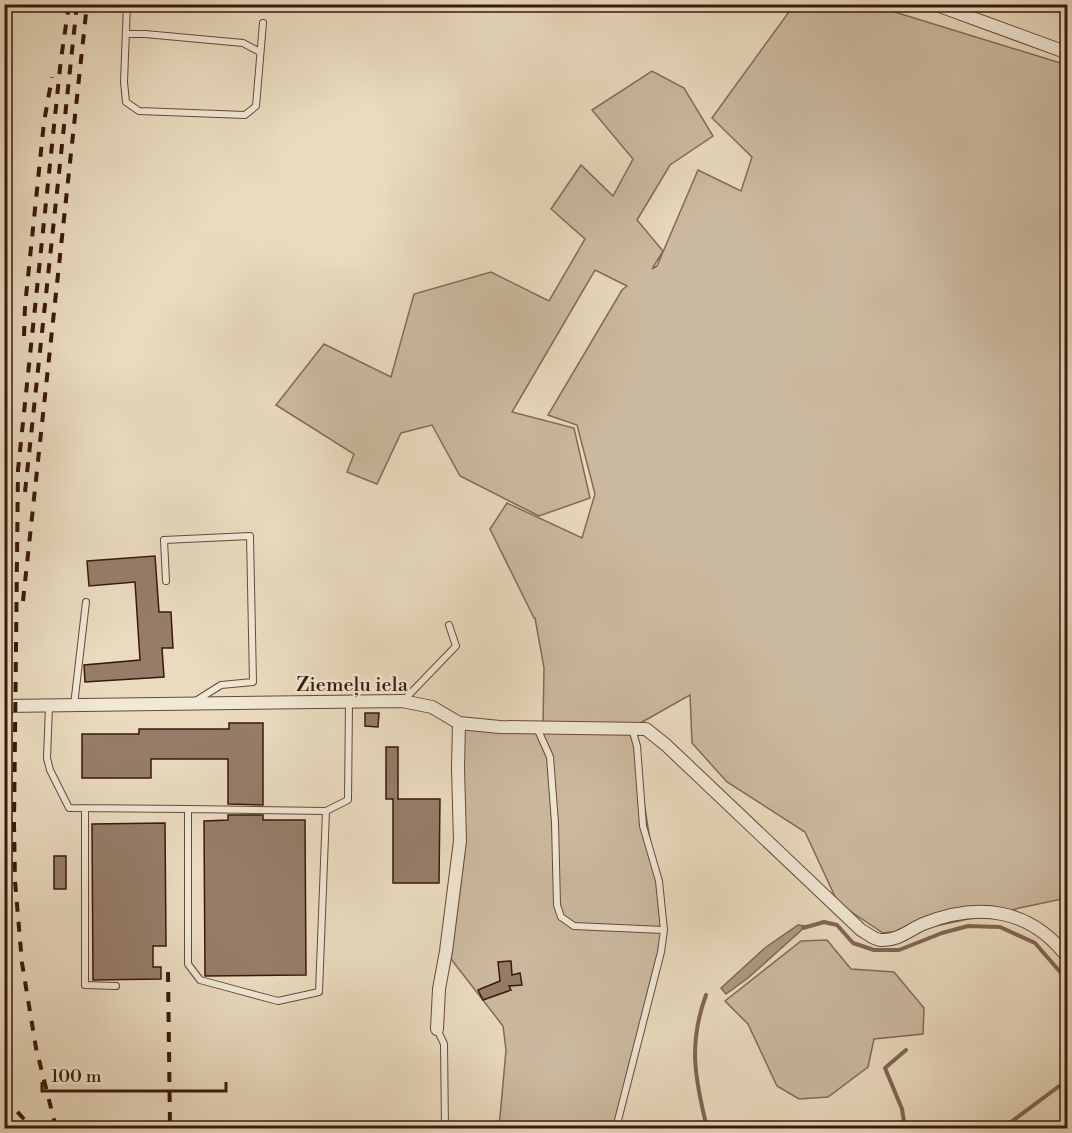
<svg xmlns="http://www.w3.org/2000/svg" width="1072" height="1133" font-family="'Libre Bodoni',serif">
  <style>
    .green { fill: #ccbaa0; stroke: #846956; stroke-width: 1.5 }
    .water { fill: #ae9982; stroke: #806552; stroke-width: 1.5 }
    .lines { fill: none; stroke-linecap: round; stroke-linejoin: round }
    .stream { stroke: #806552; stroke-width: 4 }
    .building { fill: #967d69; stroke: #3b180b; stroke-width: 1.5 }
    .lane-casing { stroke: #674938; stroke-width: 8 }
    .street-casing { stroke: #674938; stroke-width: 14 }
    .lane { stroke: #f1e8d5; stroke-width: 6 }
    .street { stroke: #f1e8d5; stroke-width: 12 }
    .rail { stroke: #3b180b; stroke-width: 4; stroke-dasharray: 10 10; stroke-linecap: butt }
    .labels { text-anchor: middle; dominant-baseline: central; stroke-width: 5; stroke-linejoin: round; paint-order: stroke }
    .street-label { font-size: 20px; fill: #3b180b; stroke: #f1e8d5 }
  </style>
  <rect width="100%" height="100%" fill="#eadbbf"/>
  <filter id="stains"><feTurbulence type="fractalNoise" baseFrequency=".00333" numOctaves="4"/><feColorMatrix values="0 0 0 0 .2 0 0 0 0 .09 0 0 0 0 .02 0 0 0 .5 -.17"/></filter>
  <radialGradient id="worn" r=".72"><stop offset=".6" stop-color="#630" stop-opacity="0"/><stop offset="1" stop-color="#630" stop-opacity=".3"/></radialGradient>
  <path class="green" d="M794 5H872L1067 65V898L926 928 883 933 838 903 805 832 727 782 692 743 690 695 635 726 639 770 665 935 622 1113 620 1128H499L506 1050 503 1026 451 959 463 866 464 729 543 724 544 668 535 618H534L490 529 507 503 582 538 595 494 577 425 548 415 622 290 627 286 595 270 512 412 574 428 590 498 539 516 460 476 432 425 401 433 377 484 347 472 354 454 276 405 324 344 391 377 414 294 491 272 549 301 585 239 551 209 581 165 613 196 633 159 592 110 652 71 684 88 713 136 670 165 637 220 663 251 652 269 657 266 698 170 741 191 752 157 712 118Z
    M827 940 851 969 894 972 924 1008 923 1034 874 1039 868 1067 828 1097 799 1099 777 1086 748 1024 725 1001 801 941Z"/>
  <path class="water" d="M798 925 806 926 748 978 726 994 721 988 766 947Z"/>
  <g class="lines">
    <path class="stream" d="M803 928 824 922 837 925 853 943 874 950H899L942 933 968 926 1000 927 1035 943 1068 981
      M706 995C688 1044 695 1079 707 1128
      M905 1128 902 1109 885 1068 906 1050
      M1003 1128 1062 1084"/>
  </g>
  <path class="building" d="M155 556 159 612H171L173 648H162L164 677 85 682 84 665 140 660 135 582 89 586 87 561Z
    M365 713H379L378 727 365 726Z
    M229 723H263V805L228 804V759H151V778H82V734H139V729H229Z
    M386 747H398V799H440L439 883H393V799H386Z
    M228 815H263V820H305L306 975 205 976 204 821 228 820Z
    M165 823 166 946H153V967H161V979L93 980 92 824Z
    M54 856H66V889H54Z
    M511 961 512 975 520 973 522 985 509 986 511 990 483 1000 478 990 500 981 498 962Z"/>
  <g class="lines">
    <defs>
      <path id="lane" d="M127 4 124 82 126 102 139 111 245 115 256 106 263 23
        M126 34H145L243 43 260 52
        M166 581 164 540 250 536 253 682 221 685 194 702
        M403 701 456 646 449 625
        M74 705 86 602
        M49 706 47 758 50 770 69 808 188 809
        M537 728 550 757 555 823 557 905 561 917 574 926 664 930
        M85 808V985L116 986
        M326 811 188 809V964L200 980 278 1001 319 992 326 811 348 800 349 703
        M437 1029 444 1044 445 1128
        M616 1128 661 952 664 930 659 881 643 826 637 746 632 729"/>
      <path id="street" d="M934 4 1068 53
        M4 706 402 701 432 707 459 723 458 768 460 841 446 951 439 989 437 1029
        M459 723 500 727 646 729 666 745 861 930C867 933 874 940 881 940 898 941 909 930 923 924 978 902 1031 908 1068 958"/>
    </defs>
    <use href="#lane" class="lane-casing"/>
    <use href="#street" class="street-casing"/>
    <use href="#lane" class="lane"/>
    <use href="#street" class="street"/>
    <path class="rail" d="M24 336 25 306 44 122 52 77
      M25 492 77 4
      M23 601 87 4
      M168 972 170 1128
      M4 1097 32 1128
      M56 1128 36 1048 22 963 15 881 14 824 18 470 61 59 69 4"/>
  </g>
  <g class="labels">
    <g class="street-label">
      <text x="352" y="685">Ziemeļu iela</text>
    </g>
  </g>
  <rect width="1072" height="1133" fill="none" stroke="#eadbbf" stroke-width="24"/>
  <rect x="6" y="6" width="1060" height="1121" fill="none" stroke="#3b180b" stroke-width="3"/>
  <rect x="12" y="12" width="1048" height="1109" fill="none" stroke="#3b180b" stroke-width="1.5"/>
  <path d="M42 1082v9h184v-9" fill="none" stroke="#3b180b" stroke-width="3"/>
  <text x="51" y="1082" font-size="18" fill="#3b180b" stroke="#f1e8d5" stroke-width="4.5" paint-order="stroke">100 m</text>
  <rect width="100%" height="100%" filter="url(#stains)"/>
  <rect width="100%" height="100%" fill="url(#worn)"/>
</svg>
